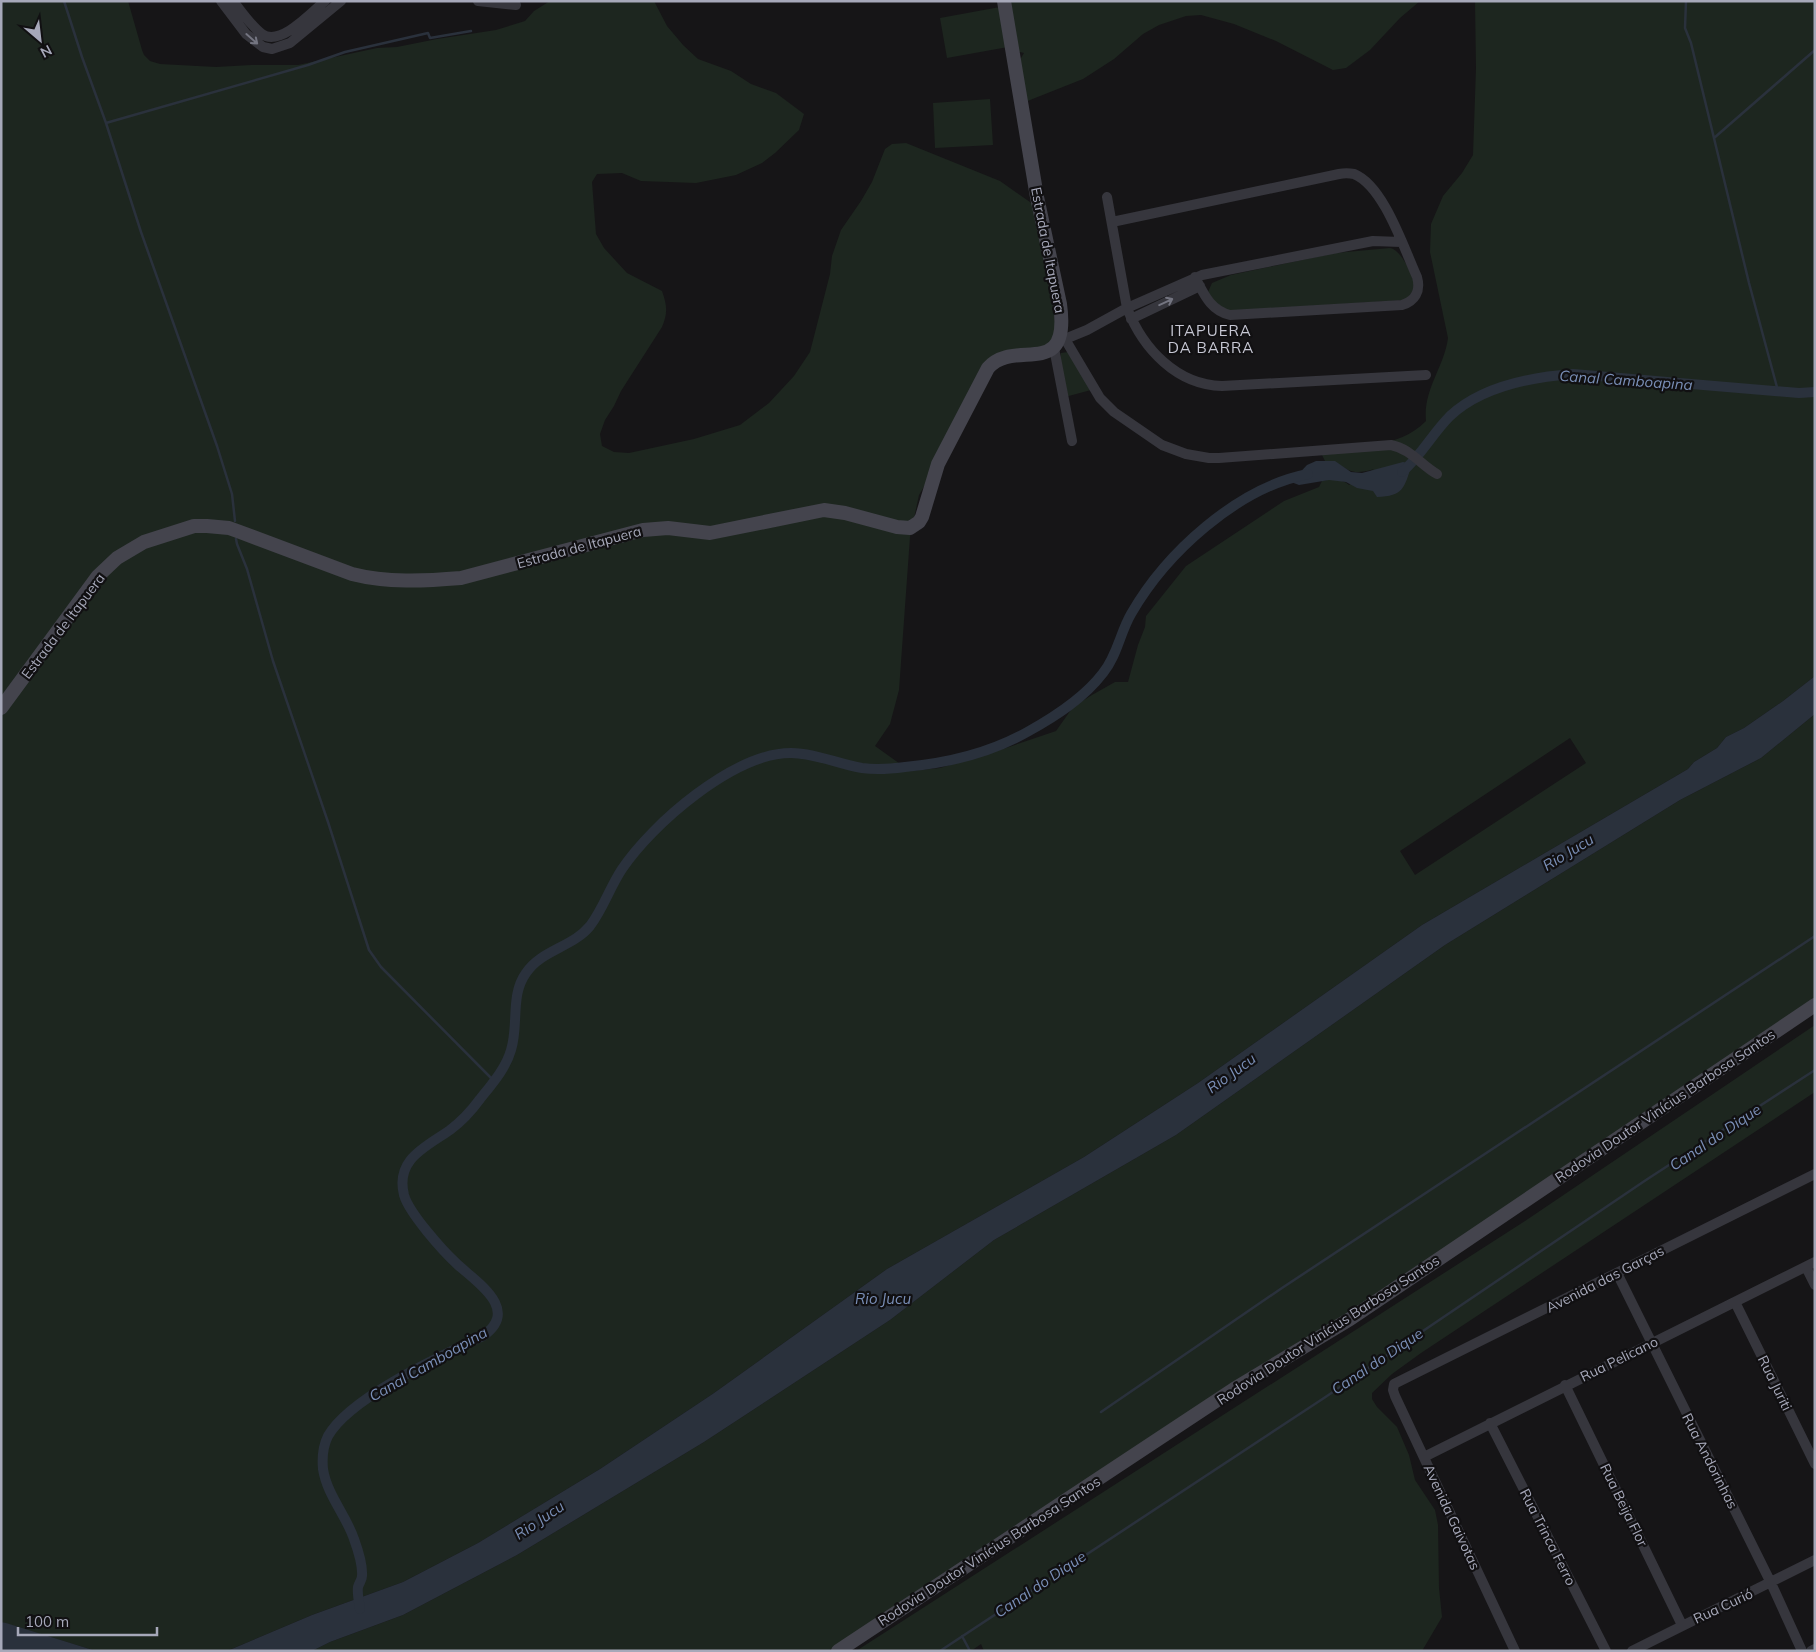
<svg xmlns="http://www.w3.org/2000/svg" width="1816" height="1652" font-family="Mulish,sans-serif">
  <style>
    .green { fill: #1d261f; fill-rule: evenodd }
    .water { fill: #2a313c }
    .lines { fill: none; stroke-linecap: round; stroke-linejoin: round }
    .stream { stroke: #2a313c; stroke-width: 2.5 }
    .canal { stroke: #2a313c; stroke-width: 10 }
    .street { stroke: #36363d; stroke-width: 10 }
    .secondary { stroke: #44444d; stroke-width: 14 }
    .oneway { stroke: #747581 }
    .labels { text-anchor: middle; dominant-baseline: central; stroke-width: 4.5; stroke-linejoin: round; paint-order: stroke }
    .street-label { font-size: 14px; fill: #a6a8b9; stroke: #111012 }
    .neighbourhood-label { font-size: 15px; letter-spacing: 1px; fill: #c7c8d4; stroke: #111012 }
    .water-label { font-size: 15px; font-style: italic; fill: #7a8fb7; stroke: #111012 }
  </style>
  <rect width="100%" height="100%" fill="#161517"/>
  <path class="green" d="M1 1H128L142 50 144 55 150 61 160 64 216 67 251 65H298L377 48 397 47 437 39 496 30 525 21 534 11 550 1H654L667 26 683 45 698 59 731 71 751 84 776 93 804 114 799 130 775 153 762 163 736 175 696 183 641 181 622 173 597 174 592 182 596 234 604 248 627 273 662 291C667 305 668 313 662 327L621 391 614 406 605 420 600 434 602 446 614 452 629 453 694 439 740 425 769 403 794 376 810 352 830 274 832 256 841 230 861 201 872 182 885 149 892 144 906 143 1000 181 1037 207 1050 276 1056 330 1050 346 1001 357 919 495 910 537 899 690 890 724 875 746 910 771 940 768 1006 748 1056 731 1073 707 1092 695 1115 682H1128L1138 645 1145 627 1146 616 1186 566 1284 501 1319 487 1322 481C1331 479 1343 479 1349 485L1374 469C1343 479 1347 461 1325 461L1318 447C1355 445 1398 450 1426 421 1423 389 1444 368 1448 338L1430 252 1431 224 1443 196 1462 173 1473 155 1476 68 1475 1H1815V676L1783 701 1744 728 1726 737 1717 748 1694 762 1688 769 1422 925 1198 1083 1084 1157 887 1269 714 1393 600 1469 478 1543 403 1582 312 1615 227 1651H96L1 1622ZM1570 738 1586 763 1415 875 1400 851Z
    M1006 1H1420L1400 18 1370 50 1346 68 1333 70 1276 41 1234 24 1201 15 1186 16 1159 25 1143 34 1114 59 1083 79 1025 102 1018 63 1024 53 1016 51Z
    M1000 7 1008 47 947 58 940 18Z
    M990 99 993 145 935 148 933 103Z
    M1390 248C1401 249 1414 277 1415 288L1406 300 1229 311 1220 309 1208 292 1212 283 1231 275 1335 253Z
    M1068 352 1091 390 1065 397 1060 359 1061 353Z
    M1815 714V1006L1516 1208 828 1651H312L330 1642 403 1615 517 1555 704 1442 890 1320 994 1240 1176 1135 1445 945 1680 800 1761 758Z
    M1815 1025V1092L1421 1353 1392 1374 1372 1393V1399L1377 1407 1397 1427 1409 1455 1415 1480 1435 1510 1438 1525 1439 1588 1442 1617 1422 1651H984L981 1644 971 1651H856L1525 1221Z"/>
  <path class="water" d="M1316 461H1335L1351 472 1362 473 1403 462 1412 464C1404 488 1404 496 1377 497L1373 491 1357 488 1346 482 1329 480 1299 485 1291 482 1307 465Z
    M1815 676V714L1761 758 1680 800 1445 945 1176 1135 994 1240 890 1320 704 1442 517 1555 403 1615 330 1642 312 1651H227L312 1615 403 1582 478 1543 600 1469 714 1393 887 1269 1084 1157 1198 1083 1422 925 1688 769 1694 762 1717 748 1726 737 1744 728 1783 701Z
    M1 1622 6 1623 96 1651H1Z"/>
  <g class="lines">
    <path class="stream" d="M64 1 82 57 106 123 141 232 217 446 232 494 235 521
      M1686 1 1685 28 1691 43 1749 283 1778 391
      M106 123 308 65 345 52 428 33 430 38 471 31
      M1714 138 1815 50
      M236 539 237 544 247 569 273 661 328 822 369 950 381 967 494 1081
      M1101 1412 1282 1288 1815 936
      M962 1636 970 1651
      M940 1651 1324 1398 1646 1180 1815 1070"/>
    <path class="canal" d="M1402 472C1421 456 1432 434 1450 416 1482 386 1531 377 1573 374L1799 393 1815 392
      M360 1609C359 1602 357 1593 358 1587 359 1583 362 1580 362 1576 363 1564 358 1550 354 1539 346 1515 327 1495 323 1469 322 1458 323 1446 328 1436 350 1397 443 1355 483 1336 521 1309 476 1282 457 1264 442 1250 409 1213 404 1195 395 1159 426 1147 450 1130 462 1121 472 1110 480 1099 492 1084 506 1068 511 1050 519 1025 510 995 526 973 541 950 573 947 590 926 603 909 610 887 622 869 652 824 734 753 791 753 815 753 838 764 862 768 876 770 890 769 905 767 949 763 991 753 1029 731 1056 716 1084 698 1103 673 1117 656 1120 633 1131 614 1166 553 1237 488 1308 474"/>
    <path class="street" d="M221 1 246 34 263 47 272 49 290 43 341 1
      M233 1C242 12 251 26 262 34 280 47 311 13 325 1
      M478 1 516 5
      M1107 197 1127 308C1143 349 1177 385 1222 386L1426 375
      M1112 222 1339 174C1344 173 1349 173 1354 174 1384 186 1404 249 1417 277 1421 291 1415 301 1402 305L1230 315C1210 310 1204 294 1195 277
      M1131 319 1200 286
      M1060 338 1065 339 1087 330 1127 308 1202 275 1373 241 1401 242
      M1065 339 1100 398 1114 412 1162 445 1186 454 1209 458H1219L1391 445C1411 449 1421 465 1437 474
      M1054 348 1072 441
      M1806 1267 1815 1285
      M1617 1273 1771 1583 1802 1651
      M1735 1302 1815 1464
      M1565 1385 1682 1625
      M1490 1423 1606 1651
      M1424 1457 1815 1262
      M1515 1651 1395 1396 1393 1390 1394 1384 1815 1174
      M1632 1651 1815 1560
      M1811 1651 1815 1649"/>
    <path class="secondary" d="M1 708 98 576 117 558 144 542 194 526H207L229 528 240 532 352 574C387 583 425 581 461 578L643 530 668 528 710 533 824 510 845 513 897 527 910 528 919 522 922 517 938 464 988 368C1015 337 1071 382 1060 304L1037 197 1004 1
      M838 1651 1234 1389 1350 1319 1815 1005"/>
  </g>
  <defs><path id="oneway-shaft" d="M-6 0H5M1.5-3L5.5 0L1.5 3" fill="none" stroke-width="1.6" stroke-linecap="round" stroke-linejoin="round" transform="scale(1.25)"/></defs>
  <g class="oneway">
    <use href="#oneway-shaft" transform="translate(252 39) rotate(41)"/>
    <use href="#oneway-shaft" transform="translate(1166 302) rotate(-25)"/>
  </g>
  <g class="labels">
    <g class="street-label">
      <text transform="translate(1048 250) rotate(79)">Estrada de Itapuera</text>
      <text transform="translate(579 547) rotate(-15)">Estrada de Itapuera</text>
      <text transform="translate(63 626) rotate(-53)">Estrada de Itapuera</text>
      <text transform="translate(1665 1106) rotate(-34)">Rodovia Doutor Vinícius Barbosa Santos</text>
      <text transform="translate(1605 1279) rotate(-27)">Avenida das Garças</text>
      <text transform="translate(1328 1330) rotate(-33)">Rodovia Doutor Vinícius Barbosa Santos</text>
      <text transform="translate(1619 1359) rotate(-26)">Rua Pelicano</text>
      <text transform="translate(1775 1383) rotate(64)">Rua Juriti</text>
      <text transform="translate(1710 1461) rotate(63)">Rua Andorinhas</text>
      <text transform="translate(1624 1505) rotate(64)">Rua Beija Flor</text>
      <text transform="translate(1452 1517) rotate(65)">Avenida Gaivotas</text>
      <text transform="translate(1548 1537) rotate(63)">Rua Trinca Ferro</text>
      <text transform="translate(989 1551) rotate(-33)">Rodovia Doutor Vinícius Barbosa Santos</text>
      <text transform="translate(1723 1606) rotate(-25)">Rua Curió</text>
    </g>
    <g class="neighbourhood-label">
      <text x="1211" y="330">ITAPUERA<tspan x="1211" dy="17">DA BARRA</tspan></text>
    </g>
    <g class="water-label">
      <text transform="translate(1626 380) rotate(4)">Canal Camboapina</text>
      <text transform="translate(1568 852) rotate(-31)">Rio Jucu</text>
      <text transform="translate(1231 1073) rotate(-36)">Rio Jucu</text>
      <text transform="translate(1715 1137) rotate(-34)">Canal do Dique</text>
      <text x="883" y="1298">Rio Jucu</text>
      <text transform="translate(1377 1361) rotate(-34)">Canal do Dique</text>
      <text transform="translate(428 1364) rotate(-30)">Canal Camboapina</text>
      <text transform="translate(539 1520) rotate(-34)">Rio Jucu</text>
      <text transform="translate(1040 1584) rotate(-34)">Canal do Dique</text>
    </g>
  </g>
  <rect width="1816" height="1652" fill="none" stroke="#a6a8b9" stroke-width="5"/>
  <g transform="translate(40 40) rotate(152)" stroke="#111012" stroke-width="4" paint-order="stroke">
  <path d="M0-4L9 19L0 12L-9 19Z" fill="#a6a8b9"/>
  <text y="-8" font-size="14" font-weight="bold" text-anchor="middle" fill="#a6a8b9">N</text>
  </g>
  <path d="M18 1627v8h139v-8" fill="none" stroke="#a6a8b9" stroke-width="2.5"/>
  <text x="25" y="1627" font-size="15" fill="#a6a8b9" stroke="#111012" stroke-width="4" paint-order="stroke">100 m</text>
</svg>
